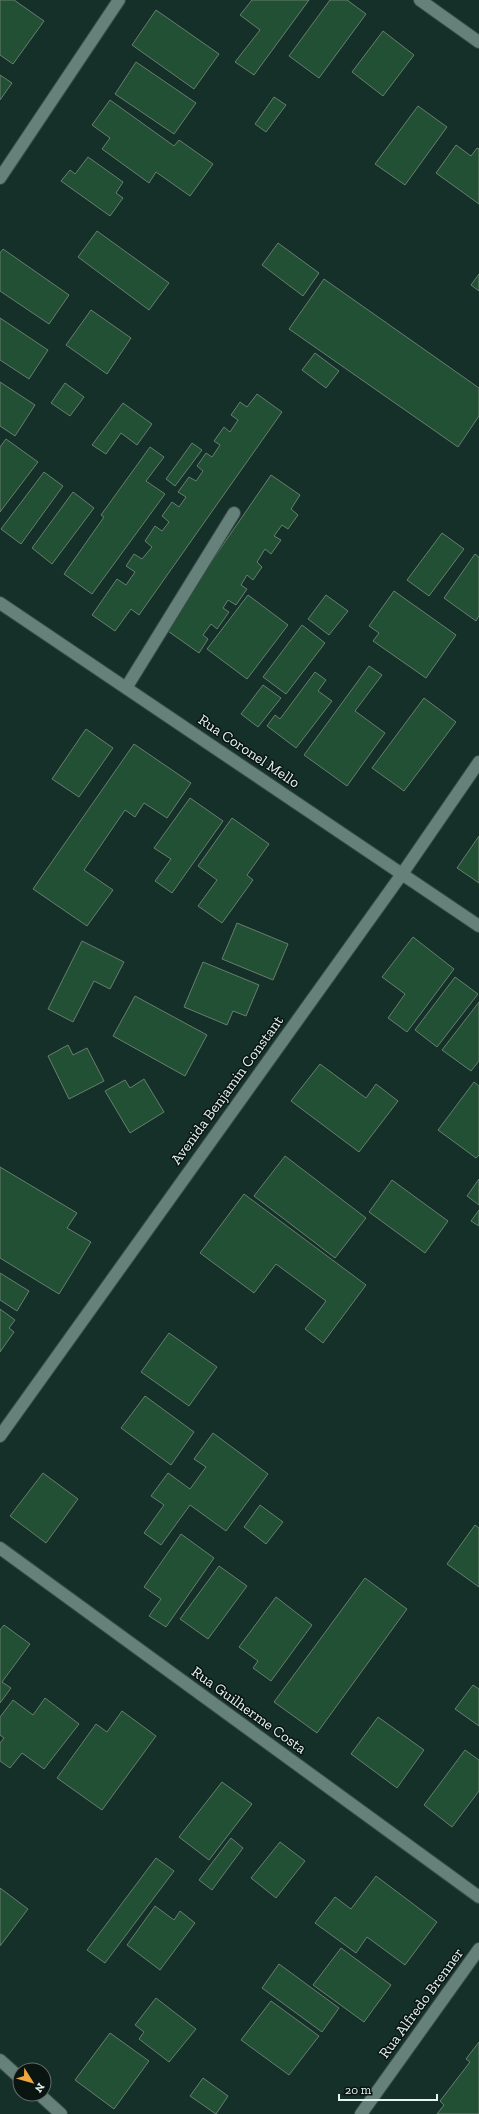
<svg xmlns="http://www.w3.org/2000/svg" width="479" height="2114" font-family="'Zilla Slab',serif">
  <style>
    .building { fill: #225035; stroke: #687e6f }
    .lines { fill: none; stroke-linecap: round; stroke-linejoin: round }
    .minor-casing { stroke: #374c47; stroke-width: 14 }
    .tertiary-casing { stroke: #374c47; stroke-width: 14 }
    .minor { stroke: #65817a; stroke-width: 12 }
    .tertiary { stroke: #65817a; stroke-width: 12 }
    .labels { text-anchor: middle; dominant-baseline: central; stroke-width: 3; stroke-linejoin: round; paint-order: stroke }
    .street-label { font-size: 15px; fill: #e5f4f0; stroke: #0a1512 }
  </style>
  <rect width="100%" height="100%" fill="#152f29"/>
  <path class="building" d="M0 0H14L44 21 13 64 0 55Z
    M252 0H309L254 75 235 62 260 30 240 15Z
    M330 0H347L366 14 319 78 289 56Z
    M156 10 219 54 194 89 132 45Z
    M383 31 414 55 383 96 352 72Z
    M136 62 196 103 174 134 115 94Z
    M0 75 12 83 0 100Z
    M274 97 286 105 266 132 255 124Z
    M110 100 174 146 179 140 213 164 190 196 156 172 149 183 102 149 110 138 92 125Z
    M418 106 447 127 405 185 375 164Z
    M456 145 471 156 477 148 479 149V204L436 173Z
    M88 157 123 182 116 193 123 198 110 216 61 181 70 170 75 174Z
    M97 231 169 283 149 310 78 257Z
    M278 243 319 273 303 296 262 265Z
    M3 249 69 295 49 324 0 291V253Z
    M479 274V291L471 285Z
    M324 279 479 388V416L458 447 289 329Z
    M91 310 131 338 107 374 66 345Z
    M0 318 48 350 29 379 0 360Z
    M315 353 339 371 326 388 302 370Z
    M0 382 35 405 15 436 0 426Z
    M65 383 84 397 70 416 51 403Z
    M257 394 282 412 139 615 131 609 115 631 92 615 117 579 126 585 135 572 126 566 134 554 142 559 152 547 145 541 155 526 162 531 169 522 162 516 172 502 179 507 186 497 178 492 189 477 196 481 203 471 197 466 206 453 212 457 220 445 214 441 224 427 230 432 238 420 231 415 240 402 247 407Z
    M123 403 152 424 137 445 121 433 106 454 92 445Z
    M6 439 38 462 0 512V447Z
    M192 443 202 450 175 486 166 479Z
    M150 447 164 457 146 481 165 494 92 594 64 574 104 517 101 515Z
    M44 472 63 486 21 544 1 529Z
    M271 475 300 495 291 509 298 515 288 529 282 525 274 536 281 540 271 554 265 549 257 562 262 567 253 580 247 575 241 585 247 589 236 605 228 600 223 608 229 612 217 629 211 624 203 635 208 639 199 653 165 629Z
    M73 492 94 508 52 564 32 548Z
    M442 533 464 549 429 596 407 580Z
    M475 554 479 557V616L476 621 444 598Z
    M394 591 456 635 426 678 373 641 379 633 369 626Z
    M248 595 288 625 247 679 207 649Z
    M326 595 348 611 329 635 308 619Z
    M302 625 325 643 286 694 263 677Z
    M369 666 382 675 355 711 385 733 347 786 304 755Z
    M315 672 326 680 318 691 332 701 296 748 267 726 275 715 280 719Z
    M263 685 281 698 258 727 241 714Z
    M424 698 456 722 404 791 372 768Z
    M86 729 113 748 79 797 52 779Z
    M134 744 191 783 167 818 144 803 135 817 125 810 84 870 113 890 87 926 33 889Z
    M190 798 223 821 172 893 155 881 171 859 154 848Z
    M232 818 269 844 247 875 253 880 222 923 198 906 217 880 198 866Z
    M479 836V883L457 868Z
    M237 923 288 944 273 980 222 959Z
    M413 937 454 969 407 1032 388 1018 405 994 382 977Z
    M82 941 124 962 110 989 94 981 73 1022 48 1009Z
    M203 962 259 985 246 1016 233 1011 227 1025 184 1007Z
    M455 977 478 994 437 1047 415 1030Z
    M135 996 207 1035 185 1076 113 1036Z
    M479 1002V1061L471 1071 442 1050Z
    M68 1045 73 1055 87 1048 104 1081 69 1099 48 1056Z
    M320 1064 366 1098 376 1084 398 1101 359 1152 291 1101Z
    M144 1079 164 1112 130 1133 105 1091 125 1080 130 1088Z
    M474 1082 479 1086V1155L476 1158 438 1130Z
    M285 1156 366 1218 335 1258 254 1196Z
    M0 1167 77 1213 67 1228 91 1242 59 1294 0 1258Z
    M479 1179V1205L467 1196Z
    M392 1180 448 1221 425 1253 369 1212Z
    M244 1194 366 1285 323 1343 305 1329 326 1301 276 1264 254 1293 200 1253Z
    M479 1210V1226L471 1221Z
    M0 1273 29 1291 17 1311 0 1300Z
    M0 1309 15 1320 9 1328 14 1332 0 1352Z
    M169 1333 217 1367 189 1406 141 1372Z
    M145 1396 194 1432 171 1465 121 1428Z
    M213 1433 268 1474 226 1531 190 1505 161 1545 144 1533 164 1505 151 1496 168 1473 190 1489 206 1467 194 1459Z
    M43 1473 78 1499 46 1543 10 1516Z
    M260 1505 283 1522 266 1544 244 1527Z
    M475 1525 479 1528V1587L447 1564Z
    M181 1534 214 1558 166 1627 149 1616 161 1599 144 1587Z
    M219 1566 247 1586 208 1639 180 1619Z
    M365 1578 407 1609 317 1733 274 1702Z
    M276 1597 312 1625 271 1681 253 1668 258 1661 239 1647Z
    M4 1625 30 1644 2 1682 11 1688 0 1703V1630Z
    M473 1685 479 1689V1726L455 1709Z
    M45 1698 79 1724 44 1769 22 1753 10 1768 0 1761V1743L4 1738 0 1735V1717L13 1700 33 1715Z
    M122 1711 156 1736 102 1810 57 1778 96 1724 107 1732Z
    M378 1717 424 1750 397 1788 351 1754Z
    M465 1750 479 1760V1791L452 1827 424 1805Z
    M222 1782 252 1804 209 1860 179 1837Z
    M231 1838 243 1848 212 1890 199 1880Z
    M280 1842 305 1861 276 1898 251 1878Z
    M156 1858 174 1871 105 1963 87 1950Z
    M376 1876 437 1922 405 1965 367 1937 356 1953 315 1923 335 1897 351 1909Z
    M0 1888 28 1909 0 1946Z
    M155 1906 174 1920 180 1911 195 1923 160 1970 127 1945Z
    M341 1948 391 1985 364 2022 313 1985Z
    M279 1964 339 2008 322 2032 262 1988Z
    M156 1998 196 2029 169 2062 139 2039 144 2032 135 2025Z
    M271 2001 319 2036 289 2075 241 2040Z
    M110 2033 149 2061 114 2109 75 2080Z
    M479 2042V2114H437L444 2105 440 2101 470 2062 466 2059Z
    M203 2078 228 2096 216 2114 190 2096Z"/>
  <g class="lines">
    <defs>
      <path id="minor" d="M0 178 119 0
        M0 603 479 926
        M126 688 234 513
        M0 1436 402 874 479 762
        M0 1548 479 1897
        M361 2114 479 1949"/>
      <path id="tertiary" d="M420 0 479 42
        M0 2060 20 2078
        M39 2094 61 2114"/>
    </defs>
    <use href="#minor" class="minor-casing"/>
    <use href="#tertiary" class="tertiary-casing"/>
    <use href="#minor" class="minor"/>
    <use href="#tertiary" class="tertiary"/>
  </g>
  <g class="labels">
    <g class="street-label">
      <text transform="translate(249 751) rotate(34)">Rua Coronel Mello</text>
      <text transform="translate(227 1090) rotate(-54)">Avenida Benjamin Constant</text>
      <text transform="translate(249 1710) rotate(36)">Rua Guilherme Costa</text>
      <text transform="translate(421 2003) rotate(-54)">Rua Alfredo Brenner</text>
    </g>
  </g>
  <g transform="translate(32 2082) rotate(127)"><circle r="19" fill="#0a1512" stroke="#626e6b"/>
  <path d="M0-3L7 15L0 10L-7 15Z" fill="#efa73d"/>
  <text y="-6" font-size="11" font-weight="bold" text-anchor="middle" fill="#e5f4f0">N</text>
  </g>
  <path d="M339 2094v6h98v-6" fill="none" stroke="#e5f4f0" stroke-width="2"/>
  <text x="345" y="2094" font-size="12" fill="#e5f4f0" stroke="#0a1512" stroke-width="3" paint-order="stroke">20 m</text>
</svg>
